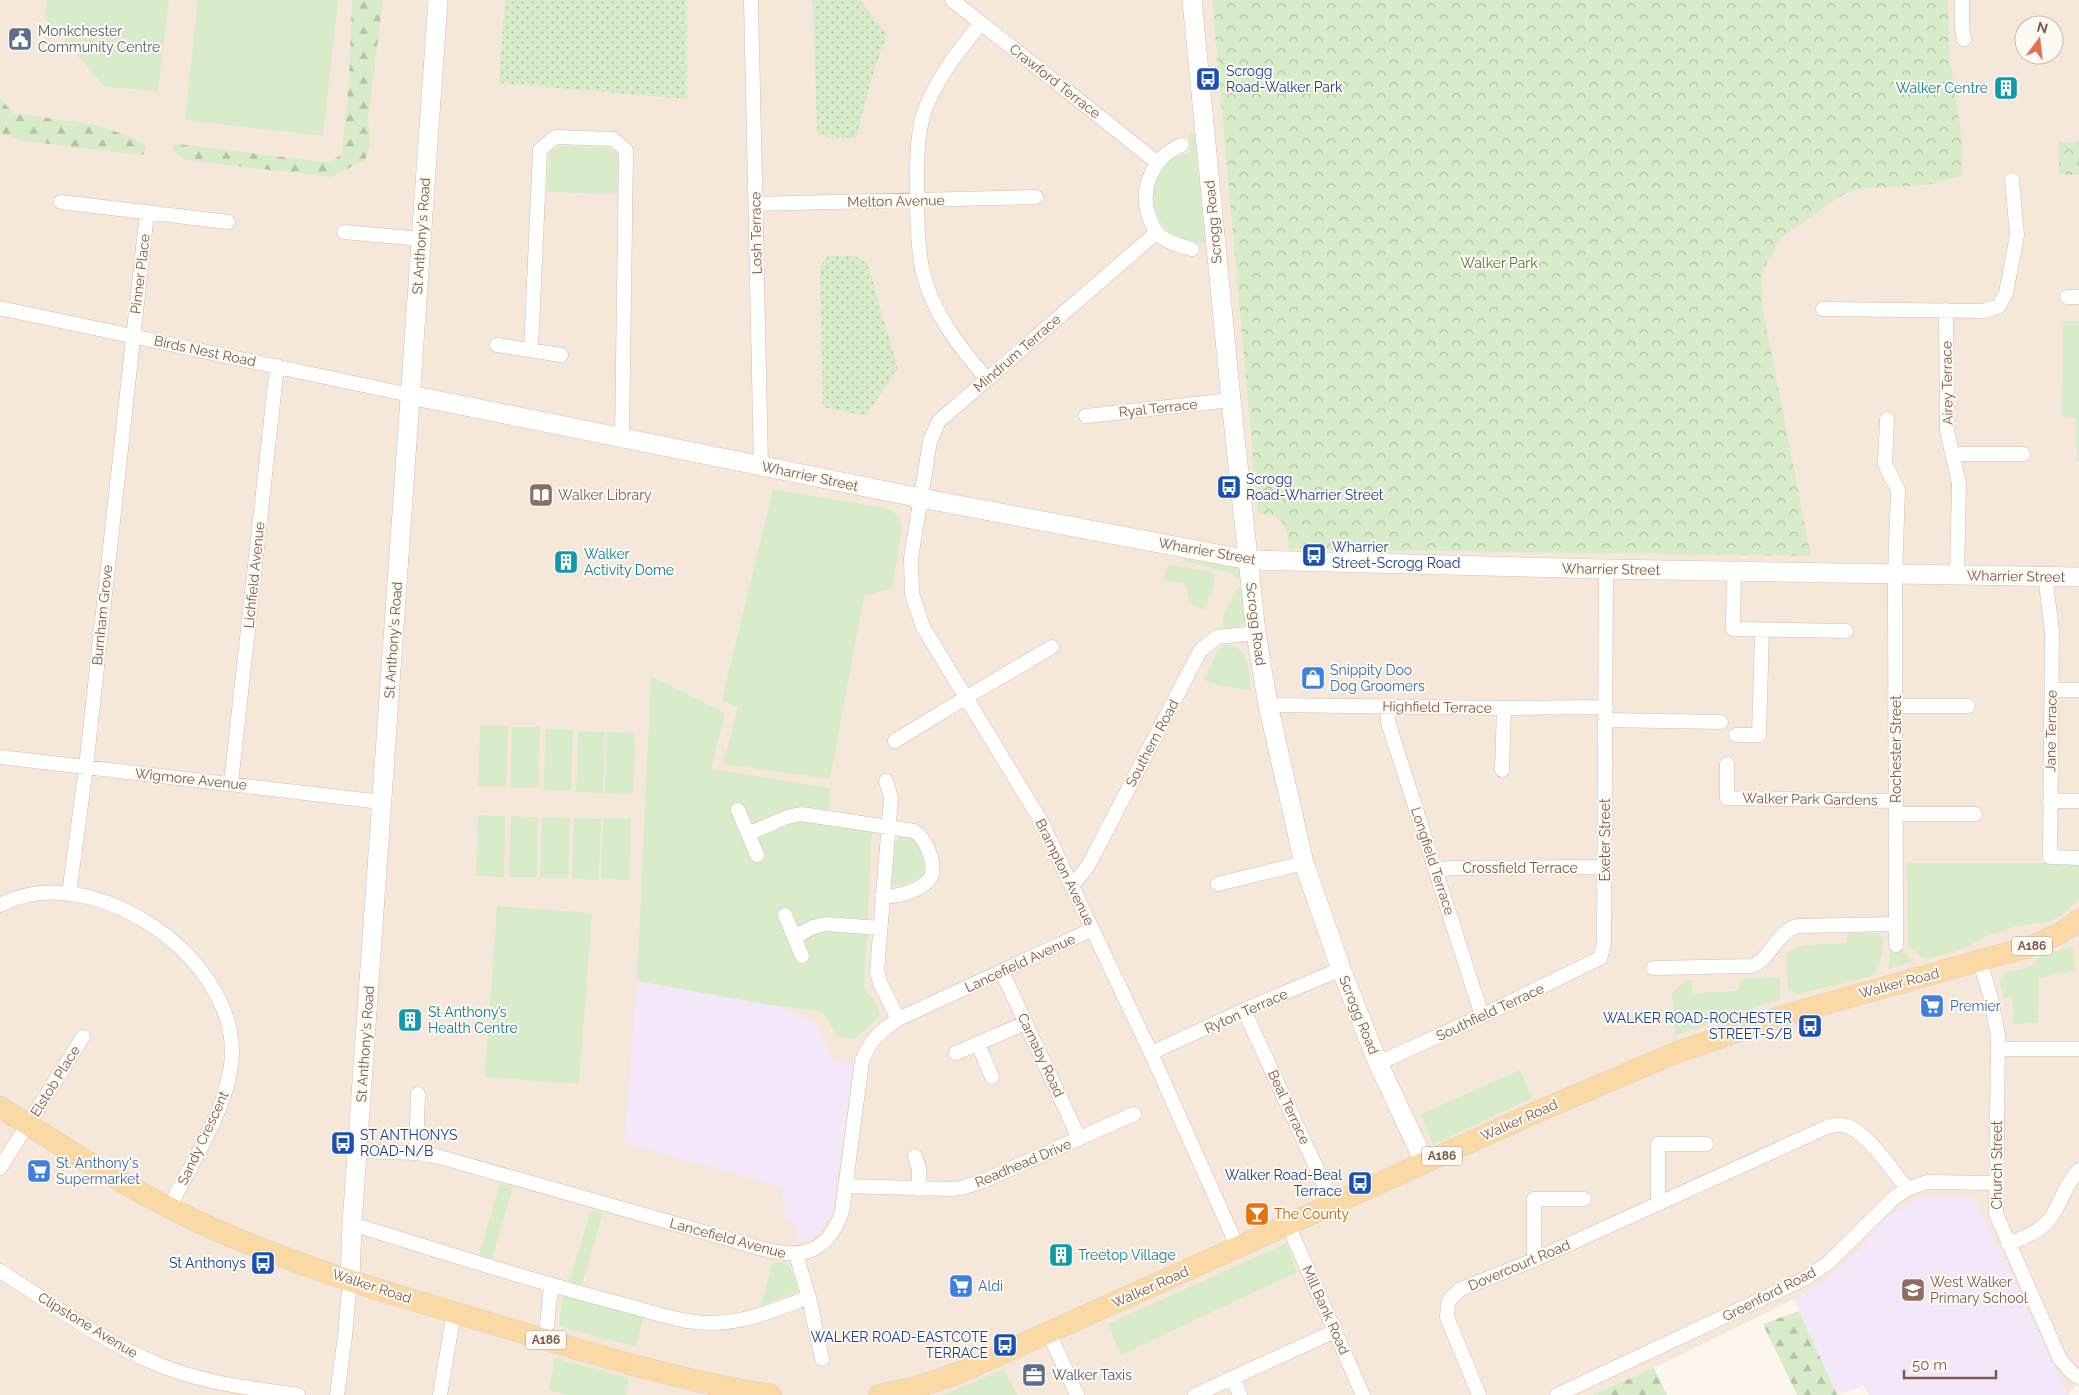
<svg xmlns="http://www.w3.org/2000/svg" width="2079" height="1395" font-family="Raleway,sans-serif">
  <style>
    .residential { fill: #f5e8da; fill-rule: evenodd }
    .education { fill: #f3e8fa }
    .grass { fill: #d8ecc9 }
    .forest { fill: url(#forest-firs) }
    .park { fill: url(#park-crowns) }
    .garden { fill: url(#garden-dots) }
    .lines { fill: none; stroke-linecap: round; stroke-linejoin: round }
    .street-casing { stroke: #d1beb0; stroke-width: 15 }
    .secondary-casing { stroke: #d6c0b0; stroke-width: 20 }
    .primary-casing { stroke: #dad1cd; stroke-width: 22 }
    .street { stroke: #fff; stroke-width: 14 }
    .secondary { stroke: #fff; stroke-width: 19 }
    .primary { stroke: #fbd9a5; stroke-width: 21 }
    .labels { text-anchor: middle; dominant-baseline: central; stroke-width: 4; stroke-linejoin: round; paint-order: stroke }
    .shield { fill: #fffaf3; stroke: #a28b7f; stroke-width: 1 }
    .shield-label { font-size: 12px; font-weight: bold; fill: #7a5c4d }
    .service-label { font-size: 14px; fill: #4e5e75; stroke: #fffaf3; text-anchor: start }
    .transit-label { font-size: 14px; fill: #164399; stroke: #fffaf3; text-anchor: start }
    .street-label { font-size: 14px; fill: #7a5c4d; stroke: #fffaf3 }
    .culture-label { font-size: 14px; fill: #0d838f; stroke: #fffaf3; text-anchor: start }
    .park-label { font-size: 14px; fill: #537a41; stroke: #fffaf3 }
    .education-label { font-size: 14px; fill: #785e54; stroke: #fffaf3; text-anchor: start }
    .shop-label { font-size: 14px; fill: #366cbe; stroke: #fffaf3; text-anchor: start }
    .food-label { font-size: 14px; fill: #c56008; stroke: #fffaf3; text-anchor: start }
  </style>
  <defs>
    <pattern id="forest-firs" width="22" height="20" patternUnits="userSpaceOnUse" patternTransform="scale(1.25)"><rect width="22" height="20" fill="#d8ecc9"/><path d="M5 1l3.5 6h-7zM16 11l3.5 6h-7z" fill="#b4c2a5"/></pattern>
    <pattern id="park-crowns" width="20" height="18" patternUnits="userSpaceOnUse" patternTransform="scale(1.25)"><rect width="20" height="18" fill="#d8ecc9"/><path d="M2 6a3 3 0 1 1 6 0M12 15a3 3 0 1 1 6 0" fill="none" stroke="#b4c2a5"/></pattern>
    <pattern id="garden-dots" width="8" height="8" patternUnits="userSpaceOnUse" patternTransform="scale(1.25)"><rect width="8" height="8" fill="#d8ecc9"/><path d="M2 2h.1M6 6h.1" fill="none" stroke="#b4c2a5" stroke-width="1.8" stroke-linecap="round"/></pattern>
  </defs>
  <rect width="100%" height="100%" fill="#fdf6ec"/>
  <path class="residential" d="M0 0H2079V1382L2068 1395H1869L1864 1385 1837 1395 1794 1299 1654 1368 1592 1395H0ZM2024 25H2054V55H2024Z"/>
  <path class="education" d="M637 981 776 1005 815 1023 834 1061 854 1064 832 1213 817 1234 807 1239 797 1241 795 1225 786 1221 781 1187 624 1143Z
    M1920 1197H1974L2068 1395H1869L1864 1385 1837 1395 1794 1299 1824 1281 1861 1248 1887 1217Z"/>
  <path class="grass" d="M47 0H169L158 91 105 87 45 18Z
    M198 0H338L323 136 185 120Z
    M1189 133H1196L1209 243C1204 243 1198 244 1194 243 1173 240 1152 219 1152 197 1152 185 1160 172 1165 161L1190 152Z
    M561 146 608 148 619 153 618 194 547 192 549 151Z
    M2063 321H2079V462H2077L2075 418 2062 417Z
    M773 489 884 508 897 514 902 528 892 588 864 596 830 779 723 764 738 707 722 700Z
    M1186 557 1243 568 1246 584 1228 572 1183 561Z
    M1168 565 1209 571 1213 575 1215 582 1204 610 1190 603 1185 583 1163 580Z
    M1239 586 1245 591C1248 614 1253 628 1224 629L1223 615Z
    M1228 645C1250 647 1248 672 1251 690L1225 687 1204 680 1220 647Z
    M651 676 725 713 711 769 830 788 829 826 872 831 864 988 878 1006 880 1016 854 1039 837 1036 822 1011 764 1004 637 981Z
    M480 725 508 726 506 787 478 786Z
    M512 727H540L538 788H510Z
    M545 729 573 730 571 791 544 790Z
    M578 731 605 732 603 793 576 792Z
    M607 732 635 733 633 794 605 793Z
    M478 815 505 816 504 877 476 876Z
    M511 816 538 817 537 877H509Z
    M542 817 570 818 568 878H540Z
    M574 818 601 819 599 880 572 879Z
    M603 818 631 819 629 880 601 879Z
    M905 835C920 840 925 856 926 870L921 877 900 887 891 882C891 867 887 839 905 835Z
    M1907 863H2079V900L2062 915 2051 921 2014 927 1984 937 1966 948 1928 959 1921 957 1908 946Z
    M497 906 592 913 579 1084 485 1077Z
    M1847 933H1877C1890 938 1879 967 1873 976L1798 994 1788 990 1786 953 1804 945 1847 943Z
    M2073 946 2075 971 2039 978 2038 1023 2014 1024 2012 996 2004 999 2000 984 2004 973 2030 967 2040 956Z
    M1890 949H1902L1913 961 1889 969Z
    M1780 977V999L1675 1036 1672 993 1686 980H1692V993L1737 991 1740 987 1741 979Z
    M1520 1070 1532 1098 1433 1145 1421 1114Z
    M500 1183 513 1187 492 1259 479 1255Z
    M591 1210 603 1213 582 1285 569 1282Z
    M1287 1243 1297 1272 1121 1355 1108 1324Z
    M773 1261 789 1264 798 1289 796 1292 761 1306Z
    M562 1293 644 1315 636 1347 559 1326Z
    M555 1358 629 1378 626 1395H567L549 1390Z
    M1004 1369 1017 1395H941L948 1393Z"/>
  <path class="forest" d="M352 0H383L368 118 370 145 365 160 331 177 185 160 176 153 171 146 177 144 322 162 333 161 342 153 349 83Z
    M0 98 13 113 97 125 133 138 147 146 143 155 25 141 0 133Z
    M1799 1311 1837 1395H1797L1763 1324Z
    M1654 1368 1667 1395H1592Z"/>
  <path class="park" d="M1212 0H1948L1949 52 1962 140V176L1926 185 1857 189 1839 197 1781 238 1761 273 1763 310 1811 556 1289 549C1287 524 1284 516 1258 513Z
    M2059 142H2079V175L2059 174Z"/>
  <path class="garden" d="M505 0H687V99L499 83Z
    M813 0H860L887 35 872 77 856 138 828 137 817 134Z
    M828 256H855L867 262 898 369 865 416 823 407 820 266Z"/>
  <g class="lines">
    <defs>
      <path id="street" d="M751 0 761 466
        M952 0 1158 163
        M1962 0V28L1964 39
        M981 23C959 50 936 79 924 112 917 136 917 160 917 184 917 212 917 241 922 268 931 311 959 347 987 379
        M1182 145C1153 156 1138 190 1150 219 1152 223 1154 230 1157 233 1165 242 1180 246 1192 249
        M61 202 228 222
        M756 204 1036 197
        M344 232 421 239
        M1156 233 939 421 930 441 911 558 912 594 923 627 1041 821 1151 1053 1238 1248
        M2067 297H2079
        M0 308 410 395
        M1823 309 1984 311 1999 306 2006 293 2017 235 2012 180
        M1946 310 1947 431 1959 483 1957 575
        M497 345 561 355
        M531 350 540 150 555 137 613 139 626 150 622 438
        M1086 416 1231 400
        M1887 419 1885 464 1898 490 1895 574 1896 945
        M1953 454H2023
        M1734 571 1733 629 1846 631
        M2045 576 2052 631 2050 857 2079 858
        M2052 690H2079
        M1268 705 1504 708 1606 707
        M1388 706V722L1482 1016
        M1896 706H1968
        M1605 720 1721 722
        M1736 735H1759L1762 630
        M895 741 965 698 1052 647
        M0 757 381 802
        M1727 764V798L1896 801
        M1502 770 1504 708
        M886 781 891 798 877 971 880 983 898 1019
        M231 783 277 366
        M2050 801H2079
        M738 810 757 855
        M1896 814H1975
        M748 834 787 817 801 814 914 831C926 839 936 863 931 877 922 891 898 897 882 896
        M1436 870 1451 868 1604 867
        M1218 884 1304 863
        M1072 886 1088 866 1200 651 1217 637 1256 633
        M69 894 86 767 147 212
        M0 905C89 858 231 953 232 1051 232 1102 192 1162 169 1208
        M785 915 802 956
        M794 937 813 927 826 924 880 928
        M1980 962 1991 998 1998 1037 1996 1214 2060 1359 2072 1373 2079 1377
        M1653 968 1751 966C1771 960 1776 932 1797 926L1896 924
        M1002 972 1079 1138
        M1244 1010 1333 1204
        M978 1044 992 1077
        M1998 1049H2079
        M956 1053 1025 1023
        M1151 1053 1244 1010 1341 969
        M1378 1063 1482 1016 1600 958 1604 944 1606 569
        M358 1151 416 1153 440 1157 767 1250C805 1259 828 1251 842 1212L862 1061C869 1042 881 1030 898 1019L1093 929
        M416 1153 418 1094
        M915 1156 919 1169V1189
        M0 1168 83 1037
        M846 1186 951 1189 961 1188 983 1181 1134 1114
        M1658 1203V1144H1706
        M352 1224C440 1251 528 1280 618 1303 647 1310 680 1323 711 1323 745 1323 777 1309 809 1297
        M1288 1225 1363 1395
        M2008 1244C2027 1236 2045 1230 2055 1211 2063 1196 2067 1182 2079 1170
        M796 1255 809 1297 822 1359
        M1534 1260V1199H1584
        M0 1271C51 1303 101 1341 157 1364 202 1383 250 1388 298 1395
        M547 1325 551 1285
        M1049 1333 1077 1395
        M1233 1378 1240 1395
        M337 1395 345 1336 350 1279
        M440 1395 454 1312
        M1195 1395 1335 1331
        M1479 1395 1447 1317 1448 1304 1451 1298 1461 1289 1534 1260 1827 1127C1833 1125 1840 1124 1847 1126 1868 1133 1893 1172 1908 1189
        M1557 1395 1806 1278 1828 1263 1895 1197 1908 1189 1927 1182 1995 1183"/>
      <path id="secondary" d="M1192 0 1231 400 1256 633 1268 705 1304 863 1341 969 1378 1063 1425 1163
        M410 395 921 498 1249 560 1606 569 2079 577
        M350 1279 352 1224 438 0"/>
      <path id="primary" d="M0 1107C63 1147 127 1188 194 1220 297 1268 408 1299 517 1331 600 1356 685 1382 771 1395
        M879 1395 918 1387 961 1372 1539 1111 1675 1053 1789 1014 2035 945 2062 932 2079 920"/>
    </defs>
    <use href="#street" class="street-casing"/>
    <use href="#secondary" class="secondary-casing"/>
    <use href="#primary" class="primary-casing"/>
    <use href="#street" class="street"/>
    <use href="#secondary" class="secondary"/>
    <use href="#primary" class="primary"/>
  </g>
  <defs>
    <symbol id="civic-square" viewBox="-11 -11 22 22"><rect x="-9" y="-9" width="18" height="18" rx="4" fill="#5c6f8a" stroke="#fffaf3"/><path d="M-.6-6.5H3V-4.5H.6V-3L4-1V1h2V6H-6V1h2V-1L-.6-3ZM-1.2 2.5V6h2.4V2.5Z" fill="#fff"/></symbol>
    <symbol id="bus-square" viewBox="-11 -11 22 22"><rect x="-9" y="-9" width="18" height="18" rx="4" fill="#1a4fb4" stroke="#fffaf3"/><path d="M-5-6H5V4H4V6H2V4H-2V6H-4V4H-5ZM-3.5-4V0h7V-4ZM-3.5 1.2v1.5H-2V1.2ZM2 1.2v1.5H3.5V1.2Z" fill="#fff"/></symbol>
    <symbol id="building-square" viewBox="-11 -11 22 22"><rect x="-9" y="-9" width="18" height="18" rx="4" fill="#0f9aa8" stroke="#fffaf3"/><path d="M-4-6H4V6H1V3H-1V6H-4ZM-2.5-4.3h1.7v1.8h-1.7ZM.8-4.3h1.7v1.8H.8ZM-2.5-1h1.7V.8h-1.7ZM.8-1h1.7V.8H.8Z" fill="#fff"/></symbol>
    <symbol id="library-square" viewBox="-11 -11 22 22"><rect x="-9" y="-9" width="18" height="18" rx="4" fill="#8d6e63" stroke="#fffaf3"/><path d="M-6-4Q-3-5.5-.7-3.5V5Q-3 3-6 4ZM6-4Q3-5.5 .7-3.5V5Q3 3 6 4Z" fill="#fff"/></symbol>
    <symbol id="shop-square" viewBox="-11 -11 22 22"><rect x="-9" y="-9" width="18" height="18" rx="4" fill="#3f7fe0" stroke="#fffaf3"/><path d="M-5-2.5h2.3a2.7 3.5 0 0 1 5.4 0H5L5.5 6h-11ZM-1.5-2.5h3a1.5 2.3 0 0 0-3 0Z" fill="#fff"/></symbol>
    <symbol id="supermarket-square" viewBox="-11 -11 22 22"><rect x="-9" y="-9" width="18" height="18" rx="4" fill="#3f7fe0" stroke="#fffaf3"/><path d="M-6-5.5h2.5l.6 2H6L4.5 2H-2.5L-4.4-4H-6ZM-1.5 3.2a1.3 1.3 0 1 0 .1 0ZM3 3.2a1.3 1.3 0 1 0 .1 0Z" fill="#fff"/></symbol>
    <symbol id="bar-square" viewBox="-11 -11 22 22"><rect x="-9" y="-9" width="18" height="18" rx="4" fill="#e8710a" stroke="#fffaf3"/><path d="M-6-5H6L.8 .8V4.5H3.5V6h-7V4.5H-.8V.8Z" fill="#fff"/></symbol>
    <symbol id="school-square" viewBox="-11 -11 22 22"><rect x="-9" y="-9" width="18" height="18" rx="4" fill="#8d6e63" stroke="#fffaf3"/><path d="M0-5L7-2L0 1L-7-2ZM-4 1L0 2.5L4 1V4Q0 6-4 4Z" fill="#fff"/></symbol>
    <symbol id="office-square" viewBox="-11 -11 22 22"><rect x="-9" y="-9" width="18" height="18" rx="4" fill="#5c6f8a" stroke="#fffaf3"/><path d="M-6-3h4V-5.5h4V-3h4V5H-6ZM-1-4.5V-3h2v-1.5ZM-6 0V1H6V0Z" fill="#fff"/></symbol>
  </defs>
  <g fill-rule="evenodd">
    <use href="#civic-square" x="6" y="25" width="28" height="28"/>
    <use href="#bus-square" x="1194" y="65" width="28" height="28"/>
    <use href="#building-square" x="1992" y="74" width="28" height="28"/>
    <use href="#bus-square" x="1215" y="473" width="28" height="28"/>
    <use href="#library-square" x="527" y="481" width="28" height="28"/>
    <use href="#bus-square" x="1300" y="541" width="28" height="28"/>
    <use href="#building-square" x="552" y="548" width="28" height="28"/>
    <use href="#shop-square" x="1299" y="664" width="28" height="28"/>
    <use href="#supermarket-square" x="1918" y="992" width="28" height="28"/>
    <use href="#building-square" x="396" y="1006" width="28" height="28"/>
    <use href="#bus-square" x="1796" y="1012" width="28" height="28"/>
    <use href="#bus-square" x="329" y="1129" width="28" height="28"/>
    <use href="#supermarket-square" x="25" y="1157" width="28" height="28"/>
    <use href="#bus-square" x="1346" y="1169" width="28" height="28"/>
    <use href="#bar-square" x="1243" y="1200" width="28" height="28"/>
    <use href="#building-square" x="1047" y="1241" width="28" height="28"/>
    <use href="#bus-square" x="249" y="1249" width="28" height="28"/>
    <use href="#supermarket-square" x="947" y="1272" width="28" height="28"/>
    <use href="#school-square" x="1899" y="1276" width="28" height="28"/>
    <use href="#bus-square" x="991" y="1331" width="28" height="28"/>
    <use href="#office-square" x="1020" y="1361" width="28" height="28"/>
  </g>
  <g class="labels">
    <g class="shield">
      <rect x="2012" y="936.5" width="40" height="19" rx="4"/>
      <rect x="1422" y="1146.5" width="40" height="19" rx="4"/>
      <rect x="526" y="1330.5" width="40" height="19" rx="4"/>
    </g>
    <g class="shield-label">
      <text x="2032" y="946">A186</text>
      <text x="1442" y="1156">A186</text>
      <text x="546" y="1340">A186</text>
    </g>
    <g class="service-label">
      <text x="38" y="31">Monkchester<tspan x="38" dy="16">Community Centre</tspan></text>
      <text x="1052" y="1375">Walker Taxis</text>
    </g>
    <g class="transit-label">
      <text x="1226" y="71">Scrogg<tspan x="1226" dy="16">Road-Walker Park</tspan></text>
      <text x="1246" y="479">Scrogg<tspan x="1246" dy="16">Road-Wharrier Street</tspan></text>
      <text x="1332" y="547">Wharrier<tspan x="1332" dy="16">Street-Scrogg Road</tspan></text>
      <text x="1792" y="1018" text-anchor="end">WALKER ROAD-ROCHESTER<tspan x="1792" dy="16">STREET-S/B</tspan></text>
      <text x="360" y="1135">ST ANTHONYS<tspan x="360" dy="16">ROAD-N/B</tspan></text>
      <text x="1342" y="1175" text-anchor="end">Walker Road-Beal<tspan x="1342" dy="16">Terrace</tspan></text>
      <text x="246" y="1263" text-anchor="end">St Anthonys</text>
      <text x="988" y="1337" text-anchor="end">WALKER ROAD-EASTCOTE<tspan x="988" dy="16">TERRACE</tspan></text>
    </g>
    <g class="street-label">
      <text transform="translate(1055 81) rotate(38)">Crawford Terrace</text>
      <text transform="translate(896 201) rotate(-1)">Melton Avenue</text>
      <text transform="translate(1213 222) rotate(-95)">Scrogg Road</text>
      <text transform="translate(756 233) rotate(-91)">Losh Terrace</text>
      <text transform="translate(421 236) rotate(-86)">St Anthony's Road</text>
      <text transform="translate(140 274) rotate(-83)">Pinner Place</text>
      <text transform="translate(205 351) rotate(12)">Birds Nest Road</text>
      <text transform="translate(1017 353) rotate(-41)">Mindrum Terrace</text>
      <text transform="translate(1947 383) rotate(-91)">Airey Terrace</text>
      <text transform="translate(1158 408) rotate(-6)">Ryal Terrace</text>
      <text transform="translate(810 476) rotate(12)">Wharrier Street</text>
      <text transform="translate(1207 551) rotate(10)">Wharrier Street</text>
      <text transform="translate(1611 569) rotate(1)">Wharrier Street</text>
      <text transform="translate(254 575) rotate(-84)">Lichfield Avenue</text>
      <text transform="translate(2016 576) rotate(1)">Wharrier Street</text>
      <text transform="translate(102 615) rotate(-84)">Burnham Grove</text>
      <text transform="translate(1256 624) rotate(83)">Scrogg Road</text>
      <text transform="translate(393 640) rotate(-86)">St Anthony's Road</text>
      <text transform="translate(1437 707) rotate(1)">Highfield Terrace</text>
      <text transform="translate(2051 731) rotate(-89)">Jane Terrace</text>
      <text transform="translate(1152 743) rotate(-62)">Southern Road</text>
      <text transform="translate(1896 749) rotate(-90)">Rochester Street</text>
      <text transform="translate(191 779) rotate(6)">Wigmore Avenue</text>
      <text transform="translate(1810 799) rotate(1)">Walker Park Gardens</text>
      <text transform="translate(1605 840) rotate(-90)">Exeter Street</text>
      <text transform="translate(1433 861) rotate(72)">Longfield Terrace</text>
      <text x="1520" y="868">Crossfield Terrace</text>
      <text transform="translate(1065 872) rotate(64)">Brampton Avenue</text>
      <text transform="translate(1020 963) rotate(-25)">Lancefield Avenue</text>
      <text transform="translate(1899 983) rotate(-15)">Walker Road</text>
      <text transform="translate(1246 1011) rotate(-24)">Ryton Terrace</text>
      <text transform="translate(1490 1012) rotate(-25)">Southfield Terrace</text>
      <text transform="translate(1359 1015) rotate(68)">Scrogg Road</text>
      <text transform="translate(365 1044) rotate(-86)">St Anthony's Road</text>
      <text transform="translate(1041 1055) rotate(65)">Carnaby Road</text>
      <text transform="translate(55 1081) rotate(-58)">Elstob Place</text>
      <text transform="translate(1289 1107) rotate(65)">Beal Terrace</text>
      <text transform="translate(1519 1120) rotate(-24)">Walker Road</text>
      <text transform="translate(203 1138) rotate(-65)">Sandy Crescent</text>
      <text transform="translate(1023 1163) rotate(-23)">Readhead Drive</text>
      <text transform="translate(1997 1165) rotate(-90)">Church Street</text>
      <text transform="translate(728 1238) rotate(15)">Lancefield Avenue</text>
      <text transform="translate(1519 1265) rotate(-23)">Dovercourt Road</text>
      <text transform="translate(372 1286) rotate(18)">Walker Road</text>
      <text transform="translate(1150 1287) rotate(-24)">Walker Road</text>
      <text transform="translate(1769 1294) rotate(-27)">Greenford Road</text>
      <text transform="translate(1326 1310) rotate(66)">Mill Bank Road</text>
      <text transform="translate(88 1325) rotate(31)">Clipstone Avenue</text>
    </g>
    <g class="culture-label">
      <text x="1988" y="88" text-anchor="end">Walker Centre</text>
      <text x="584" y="554">Walker<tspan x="584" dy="16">Activity Dome</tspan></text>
      <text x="428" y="1012">St Anthony’s<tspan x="428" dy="16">Health Centre</tspan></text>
      <text x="1078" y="1255">Treetop Village</text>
    </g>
    <g class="park-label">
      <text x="1499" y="263">Walker Park</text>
    </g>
    <g class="education-label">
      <text x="558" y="495">Walker Library</text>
      <text x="1930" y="1282">West Walker<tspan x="1930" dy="16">Primary School</tspan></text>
    </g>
    <g class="shop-label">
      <text x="1330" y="670">Snippity Doo<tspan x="1330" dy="16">Dog Groomers</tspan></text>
      <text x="1950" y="1006">Premier</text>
      <text x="56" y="1163">St. Anthony's<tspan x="56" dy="16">Supermarket</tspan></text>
      <text x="978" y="1286">Aldi</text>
    </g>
    <g class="food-label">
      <text x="1274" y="1214">The County</text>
    </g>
  </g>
  <g transform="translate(2039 40) rotate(15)"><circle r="24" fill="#fffaf3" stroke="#cabbb1"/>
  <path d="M0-4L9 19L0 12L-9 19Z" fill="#e76f51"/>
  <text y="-8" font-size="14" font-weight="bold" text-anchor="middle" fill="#7a5c4d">N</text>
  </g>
  <path d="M1904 1370v8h92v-8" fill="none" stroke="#7a5c4d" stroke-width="2.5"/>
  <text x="1912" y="1370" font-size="15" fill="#7a5c4d" stroke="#fffaf3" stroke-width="4" paint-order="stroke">50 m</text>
</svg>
